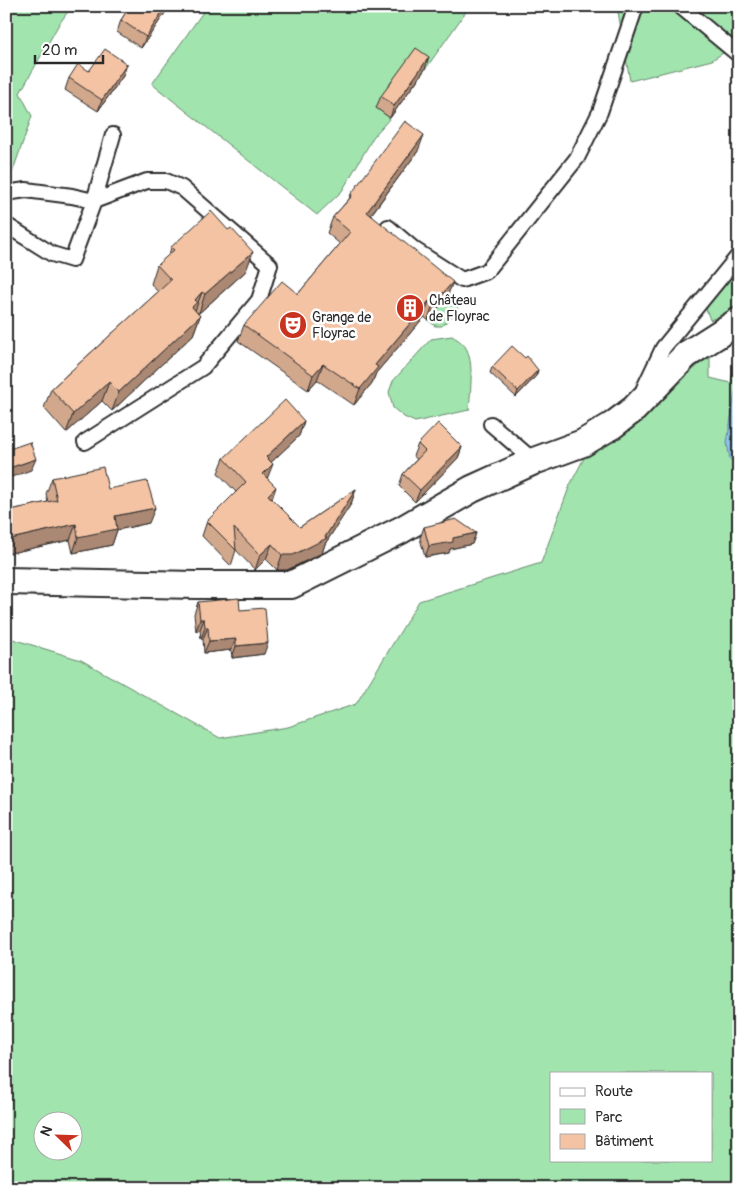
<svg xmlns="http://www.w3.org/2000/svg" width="745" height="1194" font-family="Pangolin,sans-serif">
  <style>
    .green { fill: #a1e4ae; stroke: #66886c; fill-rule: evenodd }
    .water { fill: #8bc2e9; stroke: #65869d }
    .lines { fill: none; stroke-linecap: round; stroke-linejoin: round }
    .service-casing { stroke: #2b2b2b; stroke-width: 18 }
    .minor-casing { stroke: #2b2b2b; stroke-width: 30 }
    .service { stroke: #fff; stroke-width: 14 }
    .minor { stroke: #fff; stroke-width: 26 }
    .wall { fill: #d2a88d; stroke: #2b2b2b }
    .shaded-wall { fill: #ab8873; stroke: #2b2b2b }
    .building { fill: #f4c3a4; stroke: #2b2b2b }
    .labels { text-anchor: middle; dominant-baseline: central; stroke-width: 5; stroke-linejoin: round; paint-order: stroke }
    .poi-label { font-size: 14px; fill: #2b2b2b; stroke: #fff; text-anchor: start }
  </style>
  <rect width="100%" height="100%" fill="#fff"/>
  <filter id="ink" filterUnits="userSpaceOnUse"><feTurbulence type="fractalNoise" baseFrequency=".02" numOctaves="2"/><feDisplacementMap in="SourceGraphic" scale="10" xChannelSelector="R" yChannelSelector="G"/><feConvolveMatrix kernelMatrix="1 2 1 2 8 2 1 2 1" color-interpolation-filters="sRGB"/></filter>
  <g filter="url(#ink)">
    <path class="green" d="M6 6H72L59 24 20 93 32 116 10 179 6 180Z
      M197 6H470L412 88 398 79 377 108 390 118 374 136 342 191 317 215 152 84 203 12Z
      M617 6H739V43L712 60 630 81Z
      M739 268V309L710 320 705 306Z
      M446 292C450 295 458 300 458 305 459 311 446 322 442 326H435L428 320 447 298Z
      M452 336C455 338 459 340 462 343 476 355 470 393 469 410L415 422 404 417 393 408 389 392 393 381 431 339Z
      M739 344V1188H6V637L81 660 220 738 288 727 356 704 419 601 541 563 570 485 584 458 618 435 710 355V378L731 383 736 346ZM551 1073H711V1160H551ZM42 1122H72V1152H42Z"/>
    <path class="water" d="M739 385V468L730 459 727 443 735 392Z"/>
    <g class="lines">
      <defs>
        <path id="service" d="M680 6 739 55
          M6 193 26 190 72 196 94 201 147 181H166L182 188 270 265 259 300 203 367 85 442
          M6 225 14 230 52 254 72 260 94 201 113 135
          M388 227 415 250 462 280 487 271 577 158 600 112 636 6
          M644 388 663 348 739 255
          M491 424 534 461"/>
        <path id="minor" d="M6 581 196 585H291L401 530 472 489 534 461 583 443 613 425 634 409 686 355 739 321"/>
      </defs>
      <use href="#service" class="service-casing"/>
      <use href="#minor" class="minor-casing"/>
      <use href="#service" class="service"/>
      <use href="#minor" class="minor"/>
    </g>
    <path class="wall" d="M130 6H167L165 13 141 48 117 32 121 20Z
      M127 64 123 76 98 111 65 90 69 78 89 71Z
      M425 69 390 118 376 108 381 96Z
      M418 151 371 215 447 297 428 320 424 317 376 373 372 383 354 405 317 380 308 390 238 341 244 325 298 294 340 244 327 233 333 217 349 199 351 194Z
      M171 247 246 271 199 313 197 312 200 316 193 335 112 411 102 401 66 433 44 408 51 389 158 292 151 284 157 265 169 255Z
      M492 367 538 370 536 376 516 397 490 373Z
      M304 421 299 436 271 462 267 479 272 499 300 527 356 489 351 504 325 544 322 553 287 570H277L266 559 255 570 236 550 231 566 202 536 207 521 236 492 218 473 224 458Z
      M418 444 462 447 458 458 415 502 399 486 403 474 417 459 413 456Z
      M52 478 108 489 149 523 117 530 112 545 73 553 70 540 6 554V511L48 502 46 494Z
      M424 527 476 533 472 544 450 549 449 553 425 557 420 538Z
      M198 602 240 610 264 654 232 658 231 650 204 653 203 639H201L200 630 196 631 194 614Z"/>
    <path class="shaded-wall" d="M166 6H167L165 13 141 48 146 37Z
      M429 57 425 69 390 118 394 106Z
      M127 64 123 76 98 111 102 100Z
      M424 135 418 151 361 228 367 212Z
      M253 252 246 271 199 313 205 294Z
      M453 282 447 297 428 320 433 304Z
      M202 292 195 311 185 326 195 300Z
      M429 301 424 317 376 373 372 383 354 405 360 389 375 365Z
      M200 316 193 335 112 411 119 392Z
      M323 364 317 380 308 390 313 375Z
      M538 370 536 376 516 397 518 391Z
      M109 382 102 401 66 433 73 414Z
      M304 421 299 436 261 472 266 457Z
      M462 447 458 458 415 502 420 490Z
      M36 459 31 470 6 479V469Z
      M273 464 267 479 263 474Z
      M276 487 271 502 268 495Z
      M356 489 351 504 325 544 322 553 287 570H277L282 555 325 537Z
      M155 508 149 523 117 530 112 545 73 553 78 537 115 516Z
      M76 524 70 540 6 554V540Z
      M476 533 472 544 450 549 449 553 425 557 429 546 453 538Z
      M272 544 266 559 255 570 260 555Z
      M200 619H204L200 630 196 631Z
      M205 627H208L203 639H201Z
      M236 639 231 650 204 653 209 641Z
      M268 643 264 654 232 658 236 646Z"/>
    <path class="building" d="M130 6H166L146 37 121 20Z
      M416 48 429 57 394 106 381 96Z
      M105 49 127 64 102 100 69 78 78 64 89 71Z
      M405 121 424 135 367 212 453 282 433 304 429 301 375 365 378 367 360 389 323 364 313 375 244 325 282 281 298 294 350 232 333 217 352 196 351 194Z
      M211 211 228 230 231 228 253 252 205 294 202 292 195 300 197 302 192 307 200 316 119 392 109 382 73 414 51 389 171 280 157 265 174 250 171 247Z
      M512 346 525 358 527 356 538 370 518 391 492 367Z
      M285 400 304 421 266 457 273 464 263 474 276 487 268 495 300 527 356 489 325 537 327 538 293 555H282L272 544 260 555 234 528 236 550 207 521 246 482 224 458Z
      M438 423 462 447 420 490 403 474 425 451 418 444Z
      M30 442 36 459 6 469V450Z
      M103 467 108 489 147 481 155 508 115 516 117 529 78 537 76 524 6 540V511L57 500 52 478Z
      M456 519 476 533 453 538V542L429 546 424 527Z
      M239 598 240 610 265 608 268 643 236 646V639L209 641 208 627H205L204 619H200L198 602Z"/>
  </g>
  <defs>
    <symbol id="building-disc" viewBox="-11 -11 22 22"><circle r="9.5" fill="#c8321e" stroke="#fff"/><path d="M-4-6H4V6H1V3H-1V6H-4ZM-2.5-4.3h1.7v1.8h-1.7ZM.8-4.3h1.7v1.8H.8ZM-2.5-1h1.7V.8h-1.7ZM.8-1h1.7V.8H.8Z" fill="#fff"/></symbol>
    <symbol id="theatre-disc" viewBox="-11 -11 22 22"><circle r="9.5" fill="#c8321e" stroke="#fff"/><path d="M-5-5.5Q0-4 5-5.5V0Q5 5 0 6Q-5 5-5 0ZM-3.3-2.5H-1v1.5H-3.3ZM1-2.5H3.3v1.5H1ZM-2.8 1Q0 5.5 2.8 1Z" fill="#fff"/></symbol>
  </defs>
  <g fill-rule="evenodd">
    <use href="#building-disc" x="394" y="292" width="32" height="32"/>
    <use href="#theatre-disc" x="277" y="309" width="32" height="32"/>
  </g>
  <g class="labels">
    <g class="poi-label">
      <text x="429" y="300">Château<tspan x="429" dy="16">de Floyrac</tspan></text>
      <text x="312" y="317">Grange de<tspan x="312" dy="16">Floyrac</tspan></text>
    </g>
  </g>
  <rect width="745" height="1194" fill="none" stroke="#fff" stroke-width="25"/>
  <rect x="12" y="12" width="720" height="1169" fill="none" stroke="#2b2b2b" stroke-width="2" filter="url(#ink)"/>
  <rect x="550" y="1072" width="162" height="90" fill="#ffffff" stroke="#aaaaaa"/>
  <rect x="560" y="1088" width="25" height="8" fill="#ffffff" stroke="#aaaaaa"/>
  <text x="595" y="1096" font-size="15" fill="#2b2b2b">Route</text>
  <rect x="560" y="1109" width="25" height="15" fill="#a1e4ae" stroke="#aaaaaa"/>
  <text x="595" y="1122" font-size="15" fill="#2b2b2b">Parc</text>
  <rect x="560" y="1134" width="25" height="15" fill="#f4c3a4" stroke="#aaaaaa"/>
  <text x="595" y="1146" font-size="15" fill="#2b2b2b">Bâtiment</text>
  <g transform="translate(58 1136) rotate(293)"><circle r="24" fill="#ffffff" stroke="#aaaaaa"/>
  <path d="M0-4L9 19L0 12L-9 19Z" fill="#c8321e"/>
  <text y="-8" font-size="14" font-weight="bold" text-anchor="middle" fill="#2b2b2b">N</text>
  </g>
  <path d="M35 55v8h68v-8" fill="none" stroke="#2b2b2b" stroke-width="2.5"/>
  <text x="42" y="55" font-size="15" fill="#2b2b2b" stroke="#ffffff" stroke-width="4" paint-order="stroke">20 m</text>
</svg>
